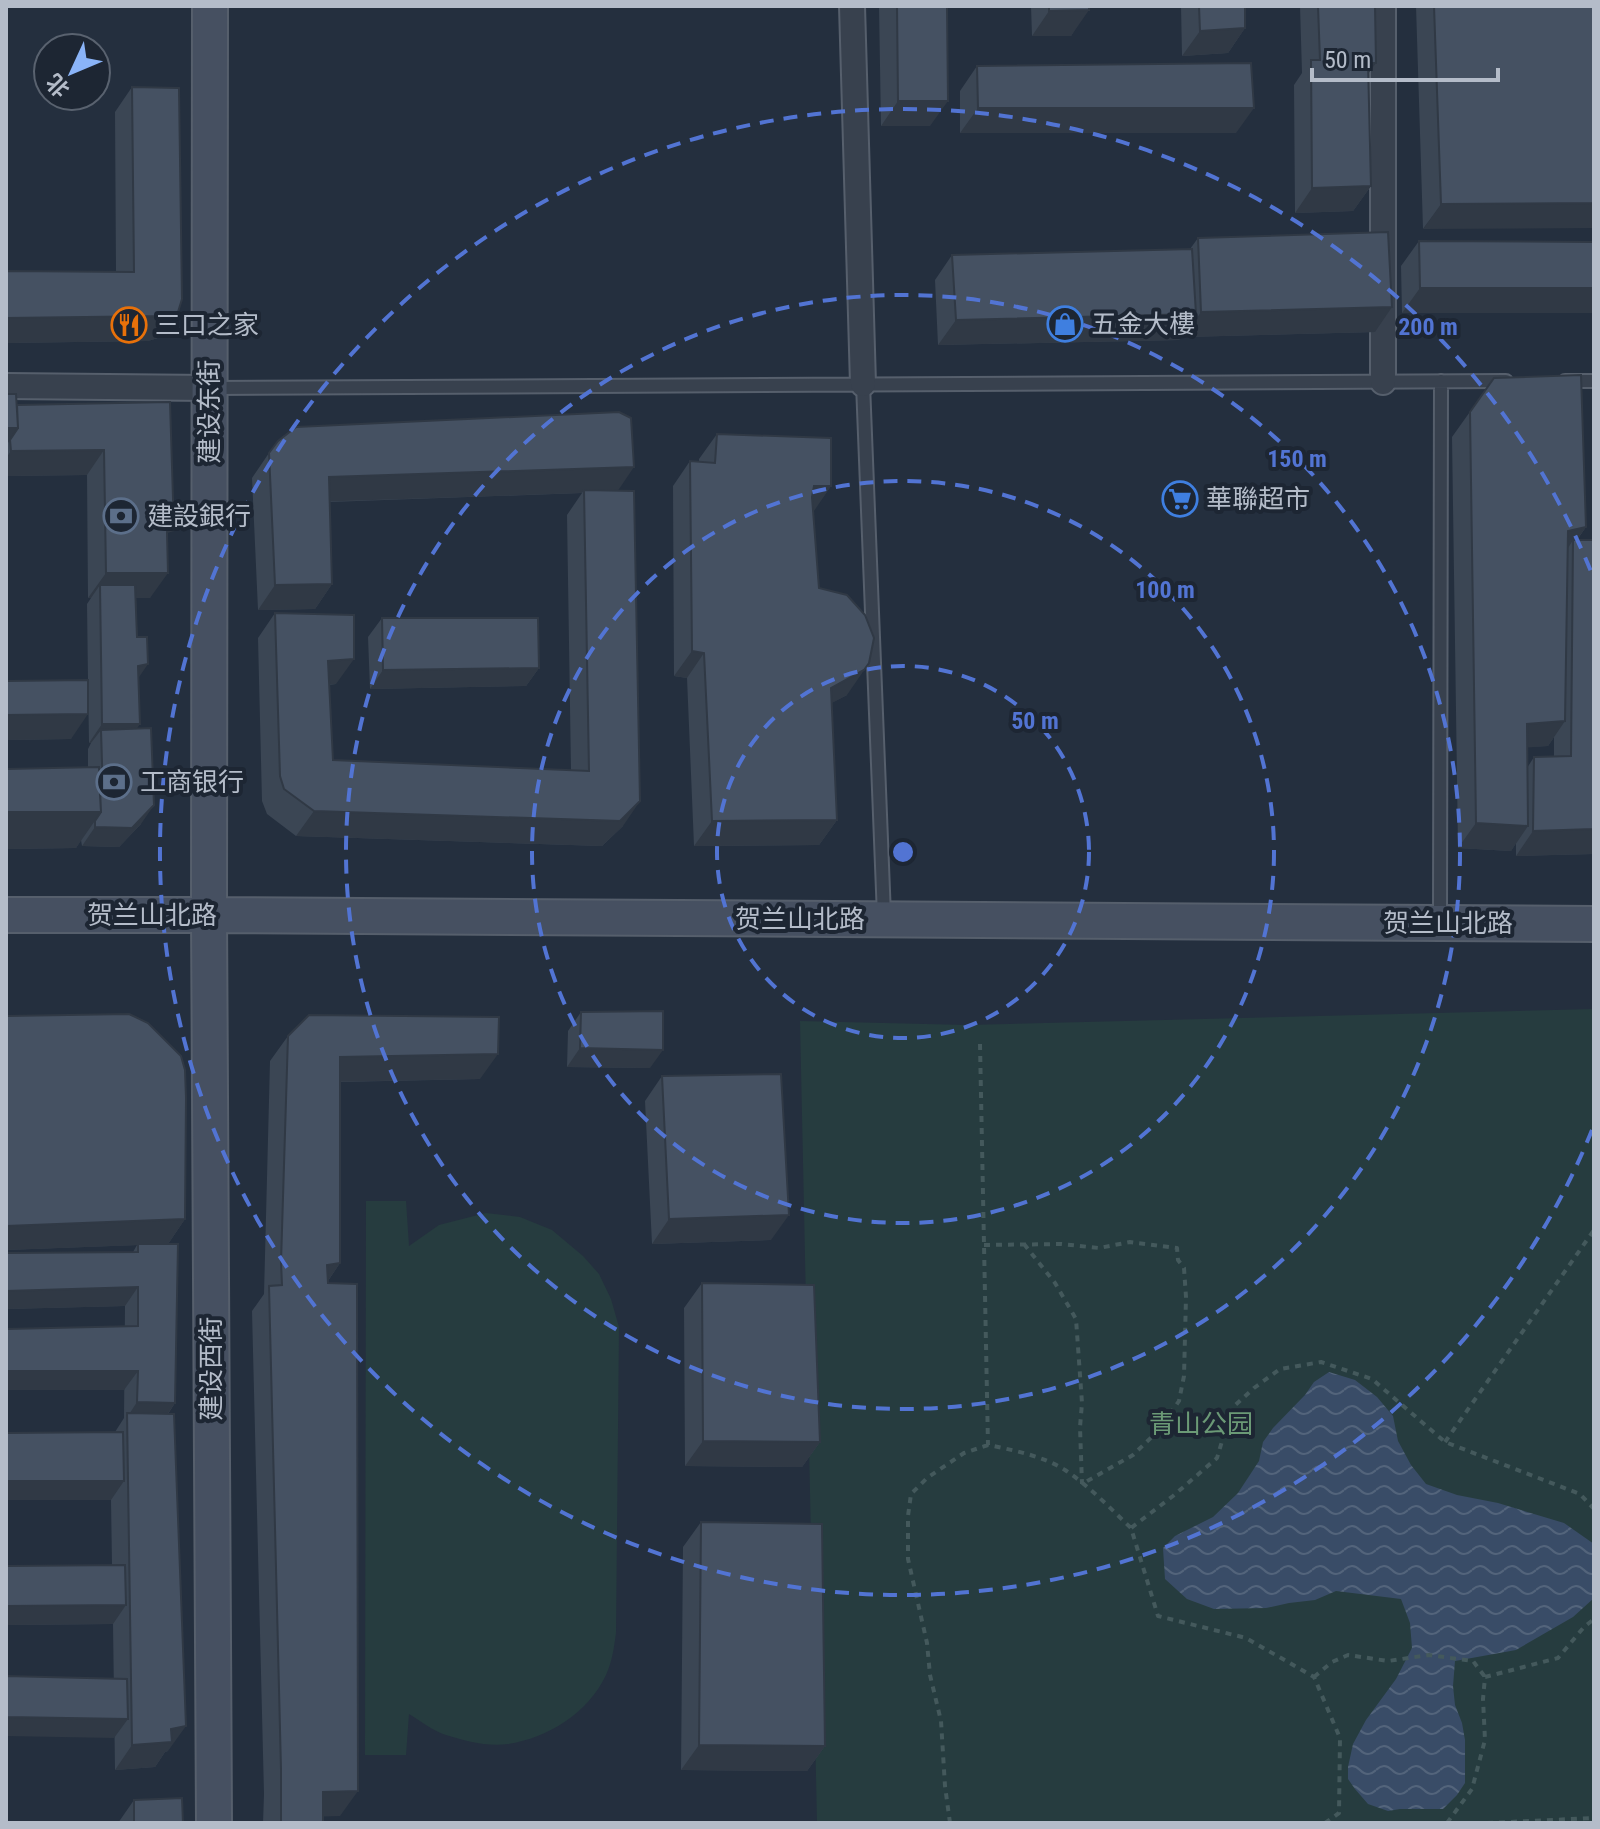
<svg xmlns="http://www.w3.org/2000/svg" width="1600" height="1829" font-family="'Roboto Condensed','Noto Sans SC',sans-serif">
  <style>
    .park { fill: #263c3f }
    .water { fill: url(#water-waves) }
    .lines { fill: none; stroke-linecap: round; stroke-linejoin: round }
    .lane-casing { stroke: #565f6c; stroke-width: 16 }
    .street-casing { stroke: #565f6c; stroke-width: 28 }
    .secondary-casing { stroke: #565f6c; stroke-width: 38 }
    .path { stroke: #44595c; stroke-width: 4; stroke-dasharray: 6 6; stroke-linecap: butt }
    .lane { stroke: #38414e; stroke-width: 12 }
    .street { stroke: #38414e; stroke-width: 24 }
    .secondary { stroke: #465061; stroke-width: 34 }
    .wall { fill: #3b4654; fill-rule: evenodd }
    .shaded-wall { fill: #303945 }
    .building { fill: #455162; stroke: #303945; stroke-width: 2 }
    .ring { fill: none; stroke: #5274d3; stroke-width: 4; stroke-dasharray: 14 10 }
    .labels { text-anchor: middle; dominant-baseline: central; stroke-width: 8; stroke-linejoin: round; paint-order: stroke }
    .poi-label { font-size: 26px; fill: #b4bcc9; stroke: #1d2633; text-anchor: start }
    .street-label { font-size: 26px; fill: #b4bcc9; stroke: #1d2633 }
    .park-label { font-size: 26px; fill: #6b9a76; stroke: #1d2633 }
    .centre { fill: #5274d3; stroke: #1d2633; stroke-width: 4 }
    .ring-label { font-size: 24px; text-anchor: middle; font-weight: bold; fill: #5274d3; stroke: #1d2633; stroke-width: 8; stroke-linejoin: round; paint-order: stroke }
  </style>
  <defs>
    <pattern id="water-waves" width="16" height="10" patternUnits="userSpaceOnUse" patternTransform="scale(2)"><rect width="16" height="10" fill="#394c67"/><path d="M0 5q4-4 8 0t8 0" fill="none" stroke="#53647b"/></pattern>
  </defs>
  <rect width="100%" height="100%" fill="#242f3e"/>
  <path class="park" d="M1594 1009V1823H817L800 1021 967 1025Z
    M366 1201H406L409 1246 439 1225 486 1213 520 1217 552 1230 583 1256 599 1274 611 1299 619 1327 616 1633C614 1648 612 1662 606 1675 588 1713 548 1738 508 1744 488 1747 465 1741 446 1735 433 1731 421 1721 409 1714L406 1755H365Z"/>
  <path class="water" d="M1329 1372 1355 1380 1377 1397 1393 1416 1398 1441 1411 1465 1426 1484 1457 1495 1498 1503 1564 1523 1594 1544V1598L1573 1617 1516 1650 1455 1661 1453 1686 1455 1705 1462 1723 1465 1740V1783L1457 1795 1443 1809H1400L1388 1811 1368 1804 1355 1789 1348 1779V1767L1353 1744 1366 1720 1396 1679 1412 1648 1410 1623 1401 1599 1336 1591 1315 1600 1289 1603 1266 1608 1214 1609 1187 1599 1165 1579 1163 1548 1175 1536 1213 1517 1238 1493 1259 1461 1263 1442 1273 1428 1305 1395 1314 1382Z"/>
  <g class="lines">
    <defs>
      <path id="lane" d="M1565 381H1594
        M863 384 884 916
        M213 388 1506 381
        M1440 920 1441 381"/>
      <path id="street" d="M852 6 863 384
        M1383 6V382
        M6 386 209 388"/>
      <path id="secondary" d="M210 6 209 915 214 1823
        M6 915H209L1594 924"/>
    </defs>
    <use href="#lane" class="lane-casing"/>
    <use href="#street" class="street-casing"/>
    <use href="#secondary" class="secondary-casing"/>
    <path class="path" d="M980 1044 988 1445C1013 1450 1043 1456 1065 1470 1089 1486 1110 1508 1131 1528
      M1024 1244 1055 1283 1076 1319 1082 1403 1080 1427 1082 1484
      M984 1245 1061 1244 1099 1248 1130 1242 1177 1248 1178 1260 1184 1268 1186 1297 1184 1376 1179 1401 1160 1429 1133 1455 1082 1484
      M1445 1442 1594 1230
      M1314 1677 1332 1662 1348 1655 1388 1661 1429 1655 1473 1661 1485 1677
      M950 1823 945 1786 941 1721 930 1675 927 1643 908 1559V1516L911 1494 927 1478 964 1453 988 1445
      M1325 1823 1339 1813 1340 1738 1314 1677 1246 1638 1158 1616 1131 1528 1173 1496 1217 1458 1232 1408 1254 1388 1280 1369 1321 1362 1372 1379 1445 1442 1580 1494 1594 1509
      M1447 1823 1472 1789 1485 1740 1483 1699 1485 1677 1558 1658 1584 1627 1594 1619
      M1487 1823 1594 1818"/>
    <use href="#lane" class="lane"/>
    <use href="#street" class="street"/>
    <use href="#secondary" class="secondary"/>
  </g>
  <path class="wall" d="M879 6H947L930 126H881Z
    M1031 6H1089L1071 36H1032Z
    M1181 6H1245V28L1228 53 1182 56Z
    M1300 6H1375L1368 74 1371 186 1353 211 1295 213 1294 85 1302 73Z
    M1416 6H1594L1423 229Z
    M977 66 1236 133H960V91Z
    M132 87 161 337 148 341 6 343V271L116 272 115 112Z
    M1198 238 1375 332 1184 337V332L1179 340 938 345 935 280 952 255 1190 249Z
    M1419 241 1594 242V313H1402L1401 266Z
    M1494 378 1586 527 1577 540H1594V854L1516 856V843L1511 851 1458 848 1452 437ZM1554 737V757H1534L1527 768V747L1548 746Z
    M6 394 17 405 170 402 167 540 150 598H136L139 678 136 729 141 824 119 847 82 846 81 840 76 848 6 849V769L88 768V749L91 743H89L88 681 71 739 6 740V681L88 680 87 604 91 598H88L87 475 6 476Z
    M717 434 831 486 813 511 819 588 847 695 831 703 837 820 819 845 694 846 687 678 674 676 673 486 690 461 699 462V459Z
    M269 453 618 491 623 826 602 846 296 836 267 814 262 801 258 638 275 613 336 684 329 685 333 760 571 770 567 515 582 493 329 502 332 584 315 609 258 610 252 478Z
    M382 618 539 668 526 686 370 689 368 637Z
    M581 1012 650 1068 567 1067 568 1031Z
    M6 1016 185 1219 168 1244 175 1403 168 1414V1751L165 1752 155 1767 115 1770 113 1624 6 1625V1566L112 1565 111 1500H6V1433L115 1432 124 1418 125 1306 6 1309V1253L133 1252 137 1245 6 1250Z
    M288 1036 480 1079 340 1082V1263L328 1281 340 1816H323V1823H263L264 1794 252 1311 264 1294 270 1061Z
    M662 1076 771 1240 652 1244 645 1101Z
    M702 1283 820 1442 802 1467 685 1466 684 1308Z
    M701 1522 825 1746 807 1771 681 1770 683 1547Z
    M134 1800 183 1823H118Z"/>
  <path class="shaded-wall" d="M1089 10 1071 36H1032L1049 11Z
    M1245 28 1228 53 1182 56 1200 31Z
    M1368 63H1376L1358 88Z
    M898 101H948L930 126H881Z
    M978 108H1254L1236 133H960Z
    M1371 186 1353 211 1295 213 1312 188Z
    M1594 203V228L1423 229 1441 204Z
    M1420 288H1594V313H1402Z
    M1392 307 1375 332 1184 337 1201 312Z
    M178 312 161 337 148 341 6 343V318Z
    M1196 314 1179 340 938 345 956 320Z
    M6 428H18L6 446Z
    M104 450 87 475 6 476V458L11 451Z
    M634 467 617 492 584 490 582 493 311 502 329 477Z
    M814 486H831L814 511H796Z
    M1586 527 1573 545V540L1565 553 1568 531Z
    M106 573H168L150 598H100V585L91 598H88Z
    M332 584 315 609 258 610 275 585Z
    M692 651 704 653 687 678 674 676Z
    M354 659 336 684 310 686 328 661Z
    M869 663 847 695 813 713 831 688Z
    M148 664 135 683 138 666Z
    M539 668 526 686 370 689 383 670Z
    M88 714 71 739 6 740V715Z
    M1565 721 1548 746 1509 749 1527 724Z
    M102 724H140L127 743 101 730 91 743H89Z
    M640 801 623 826 602 846 296 836 314 811Z
    M154 805 141 824 119 847 82 846 95 827Z
    M6 812H101L76 848 6 849Z
    M837 820 819 845 694 846 712 821Z
    M1476 823 1528 826 1511 851 1458 848Z
    M1594 829V854L1516 856 1533 831Z
    M580 1048 663 1050 650 1068 567 1067Z
    M498 1054 480 1079 323 1082 340 1057Z
    M789 1215 771 1240 652 1244 669 1219Z
    M185 1219 168 1244 6 1250V1226Z
    M340 1263 323 1288 327 1265Z
    M138 1287 125 1306 6 1309V1291Z
    M6 1371H138L124 1390H6Z
    M137 1402 175 1403 162 1422 128 1416Z
    M703 1441 820 1442 802 1467 685 1466Z
    M6 1481H124L111 1500H6Z
    M126 1605 113 1624 6 1625V1606Z
    M6 1717 128 1719 114 1738 6 1736Z
    M186 1726 168 1751 165 1752 155 1767 115 1770 132 1745 171 1729Z
    M699 1745 825 1746 807 1771 681 1770Z
    M358 1791 340 1816 305 1817 323 1792Z"/>
  <path class="building" d="M897 6H947L948 101H898Z
    M1049 6H1089V10L1049 11Z
    M1199 6H1245V28L1200 31Z
    M1318 6H1375L1376 63H1368L1371 186 1312 188 1311 60H1320Z
    M1434 6H1594V203L1441 204Z
    M1251 63 1254 108H978L977 66Z
    M132 87 179 88 182 299 178 312 165 316 6 318V271L134 272Z
    M1388 232 1392 307 1201 312 1198 238Z
    M1419 241 1594 242V288H1420Z
    M1192 249 1196 314 956 320 952 255Z
    M1581 375 1586 527 1568 531 1565 721 1527 724 1528 826 1476 823 1470 412 1494 378Z
    M6 394H16L18 428H6Z
    M170 402 174 530 167 532 168 573H106L104 450 11 451 10 440 18 428 17 405Z
    M619 412 631 418 634 467 329 477 332 584 275 585 269 453 278 441 296 427Z
    M717 434 831 438V486H814L812 497 819 588 847 595 865 615 874 638 869 663 864 670 831 688 837 820 712 821 704 653 692 651 690 461 715 463Z
    M584 490 634 491 640 801 620 821 314 811 284 789 280 776 275 613 354 615V659L328 661 333 760 589 771Z
    M1573 540H1594V829L1533 831 1534 757 1571 756Z
    M100 585H135L137 637H147L148 664 138 666 140 724H102Z
    M382 618H538L539 668 383 670Z
    M88 680V714L6 715V681Z
    M151 728 154 805 132 828 95 827V821L101 812 100 795H103L101 730Z
    M99 767 101 812H6V769Z
    M663 1011V1050L580 1048 581 1012Z
    M129 1014 148 1023 181 1056 185 1070 186 1098 185 1219 6 1226V1016Z
    M309 1015 499 1017 498 1054 340 1057V1263L327 1265 328 1283 357 1284 358 1791 323 1792V1823H281V1769L269 1286 282 1285 281 1262 288 1036Z
    M781 1074 789 1215 669 1219 662 1076Z
    M138 1244H178L175 1403 137 1402 138 1371H6V1329L138 1326V1287L6 1291V1253L138 1252Z
    M702 1283 814 1285 820 1442 703 1441Z
    M127 1413 174 1414 186 1726 171 1729 172 1742 132 1745Z
    M123 1432 124 1481H6V1433Z
    M701 1522 822 1524 825 1746 699 1745Z
    M125 1565 126 1605 6 1606V1566Z
    M6 1676 127 1679 128 1719 6 1717Z
    M182 1798 183 1823H134V1800Z"/>
  <g class="ring">
    <circle cx="903" cy="852" r="186"/>
    <circle cx="903" cy="852" r="371"/>
    <circle cx="903" cy="852" r="557"/>
    <path d="M1592 1130A743 743 0 1 1 1592 574"/>
  </g>
  <defs>
    <symbol id="shop-ring" viewBox="-11 -11 22 22"><circle r="9.5" fill="#1d2633" stroke="#3f7fe0" stroke-width="1.5"/><path d="M-5-2.5h2.3a2.7 3.5 0 0 1 5.4 0H5L5.5 6h-11ZM-1.5-2.5h3a1.5 2.3 0 0 0-3 0Z" fill="#3f7fe0"/></symbol>
    <symbol id="restaurant-ring" viewBox="-11 -11 22 22"><circle r="9.5" fill="#1d2633" stroke="#e8710a" stroke-width="1.5"/><path d="M-5-6h1v4h1v-4h1v4h1v-4h1v5L-1.5 .5V6h-2V.5L-5-1ZM5-6V6H3V1.5H1.5Q1.5-4 5-6Z" fill="#e8710a"/></symbol>
    <symbol id="supermarket-ring" viewBox="-11 -11 22 22"><circle r="9.5" fill="#1d2633" stroke="#3f7fe0" stroke-width="1.5"/><path d="M-6-5.5h2.5l.6 2H6L4.5 2H-2.5L-4.4-4H-6ZM-1.5 3.2a1.3 1.3 0 1 0 .1 0ZM3 3.2a1.3 1.3 0 1 0 .1 0Z" fill="#3f7fe0"/></symbol>
    <symbol id="bank-ring" viewBox="-11 -11 22 22"><circle r="9.5" fill="#1d2633" stroke="#5c6f8a" stroke-width="1.5"/><path d="M-6-4H6V4H-6ZM0-2.3a2.3 2.3 0 1 0 0 4.6a2.3 2.3 0 1 0 0-4.6Z" fill="#5c6f8a"/></symbol>
  </defs>
  <g fill-rule="evenodd">
    <use href="#shop-ring" x="1045" y="304" width="40" height="40"/>
    <use href="#restaurant-ring" x="109" y="305" width="40" height="40"/>
    <use href="#supermarket-ring" x="1160" y="479" width="40" height="40"/>
    <use href="#bank-ring" x="101" y="496" width="40" height="40"/>
    <use href="#bank-ring" x="94" y="762" width="40" height="40"/>
  </g>
  <g class="labels">
    <g class="poi-label">
      <text x="1091" y="324">五金大樓</text>
      <text x="155" y="325">三口之家</text>
      <text x="1206" y="499">華聯超市</text>
      <text x="147" y="516">建設銀行</text>
      <text x="140" y="782">工商银行</text>
    </g>
    <g class="street-label">
      <text transform="translate(209 412) rotate(-90)">建设东街</text>
      <text x="152" y="915">贺兰山北路</text>
      <text x="800" y="919">贺兰山北路</text>
      <text x="1448" y="923">贺兰山北路</text>
      <text transform="translate(211 1369) rotate(-90)">建设西街</text>
    </g>
    <g class="park-label">
      <text x="1201" y="1424">青山公园</text>
    </g>
  </g>
  <circle cx="903" cy="852" r="12" class="centre"/>
  <g class="ring-label">
    <text x="1428" y="335">200 m</text>
    <text x="1297" y="467">150 m</text>
    <text x="1165" y="598">100 m</text>
    <text x="1035" y="729">50 m</text>
  </g>
  <rect width="1600" height="1829" fill="none" stroke="#b4bcc9" stroke-width="16"/>
  <g transform="translate(72 72) rotate(226)"><circle r="38" fill="#1d2633" stroke="#59626f" stroke-width="2"/>
  <path d="M0-6L14 30L0 20L-14 30Z" fill="#8ab4f8"/>
  <text y="-12" font-size="22" font-weight="bold" text-anchor="middle" fill="#b4bcc9">北</text>
  </g>
  <path d="M1312 68v12h186v-12" fill="none" stroke="#b4bcc9" stroke-width="4"/>
  <text x="1324" y="68" font-size="24" fill="#b4bcc9" stroke="#1d2633" stroke-width="6" paint-order="stroke">50 m</text>
</svg>
